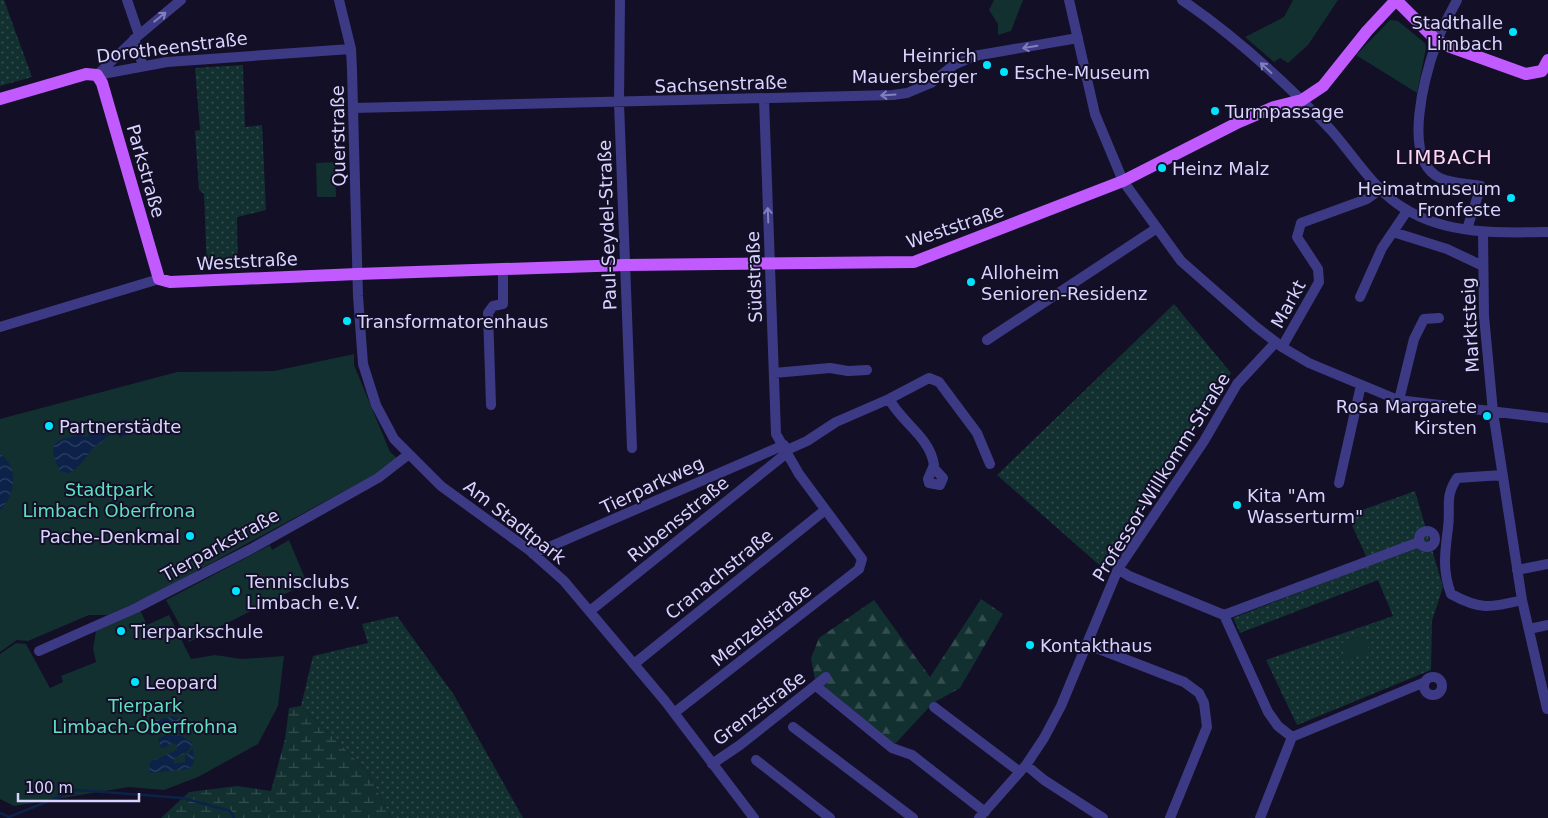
<svg xmlns="http://www.w3.org/2000/svg" width="1548" height="818" font-family="'DejaVu Sans',sans-serif">
  <style>
    .grass { fill: url(#grass-dots) }
    .forest { fill: url(#forest-firs) }
    .wetland { fill: url(#wetland-marsh) }
    .park { fill: #12302f }
    .water { fill: url(#water-waves) }
    .lines { fill: none; stroke-linecap: round; stroke-linejoin: round }
    .stream { stroke: #0c2248; stroke-width: 2.5 }
    .minor { stroke: #3d3a85; stroke-width: 10 }
    .major { stroke: #c25bff; stroke-width: 12 }
    .oneway { stroke: #837fbc }
    .poi-dot { fill: #00e5ff; stroke: #130f26; stroke-width: 2 }
    .labels { text-anchor: middle; dominant-baseline: central; stroke-width: 4; stroke-linejoin: round; paint-order: stroke }
    .poi-label { font-size: 18px; fill: #d9d4ff; stroke: #130f26; text-anchor: start }
    .street-label { font-size: 18px; fill: #d9d4ff; stroke: #130f26 }
    .park-label { font-size: 18px; fill: #5fe0c0; stroke: #130f26 }
    .quarter-label { font-size: 20px; letter-spacing: 1px; fill: #ffd6f0; stroke: #130f26 }
  </style>
  <defs>
    <pattern id="grass-dots" width="8" height="8" patternUnits="userSpaceOnUse" patternTransform="scale(1.25)"><rect width="8" height="8" fill="#12302f"/><path d="M2 2h.1M6 6h.1" fill="none" stroke="#344d4e" stroke-width="1.8" stroke-linecap="round"/></pattern>
    <pattern id="forest-firs" width="22" height="20" patternUnits="userSpaceOnUse" patternTransform="scale(1.25)"><rect width="22" height="20" fill="#12302f"/><path d="M5 1l3.5 6h-7zM16 11l3.5 6h-7z" fill="#344d4e"/></pattern>
    <pattern id="wetland-marsh" width="20" height="14" patternUnits="userSpaceOnUse" patternTransform="scale(1.25)"><rect width="20" height="14" fill="#12302f"/><path d="M1 5h8M5 5V1M11 12h8M15 12V8" fill="none" stroke="#344d4e"/></pattern>
    <pattern id="water-waves" width="16" height="10" patternUnits="userSpaceOnUse" patternTransform="scale(1.25)"><rect width="16" height="10" fill="#0c2248"/><path d="M0 5q4-4 8 0t8 0" fill="none" stroke="#2f4163"/></pattern>
  </defs>
  <rect width="100%" height="100%" fill="#130f26"/>
  <path class="grass" d="M0 0H4L32 77 0 86Z
    M243 65 245 127 262 125 266 210 237 217 238 270H207L204 194 199 190 195 131 200 130 195 68Z
    M1174 304 1231 373 1106 571 997 475Z
    M1415 491 1443 587 1432 621 1431 670 1297 725 1266 660 1393 616 1378 580 1240 633 1233 618 1370 565 1351 523 1354 513Z
    M397 616 454 695 523 818H391L368 772 301 706 313 656 368 643 362 624Z"/>
  <path class="forest" d="M981 599 1003 614 960 688 933 703 894 745 816 686 811 658 819 638 874 600 930 677Z"/>
  <path class="wetland" d="M301 706 368 772 391 818H161L189 792 237 786 271 791 285 739 289 708Z"/>
  <path class="park" d="M994 0H1023L1011 31 998 35V24L989 10Z
    M1293 0H1338L1308 45 1288 63 1280 58 1274 62 1245 37 1284 17Z
    M1390 20 1398 21 1425 43 1426 48 1417 93 1356 55Z
    M335 162 336 197H317L316 163Z
    M354 354V365L390 452 397 458 374 475 154 594 108 615H89L28 641 17 640 0 652V419L177 372 274 371Z
    M289 540 307 583 189 642 166 600 270 545 272 550Z
    M140 610 147 625 169 615 191 659 215 655 242 659 284 656 278 706 258 744 198 777 164 790 129 787 14 806 0 799V654L16 643 26 644 50 688 63 682 61 676 96 662 93 649 96 631Z
    M1362 634 1370 652 1346 661 1340 644Z"/>
  <path class="water" d="M124 419 132 421 135 425 124 436 120 438 115 426 116 422Z
    M92 428 104 429V440C101 444 98 444 94 447 85 457 81 467 69 473L60 471C53 455 46 442 67 438 75 436 78 434 86 437L90 434Z
    M0 454C20 466 15 496 0 510Z
    M171 717 183 719 187 722 188 733 167 730 153 736 143 732 148 722Z
    M167 735 181 736 192 742C191 752 181 755 174 759V764L185 762V757L193 748 194 763 188 769 150 773V762L177 750V745L173 743 164 748H161L158 738Z"/>
  <g class="lines">
    <path class="stream" d="M104 437 108 435
      M0 813 9 817 76 790 183 798 230 811 234 818"/>
    <path class="minor" d="M127 0 139 35
      M339 0 351 49 352 70 358 296 363 364 376 405 394 439 441 486 529 550 564 581 665 701 754 818
      M620 0 619 103 632 448
      M1069 0 1095 114 1123 181 1181 261 1255 326 1282 347 1309 363 1398 400 1548 418
      M1182 0C1237 37 1285 82 1331 130 1354 156 1376 193 1407 210 1449 235 1501 233 1548 232
      M1457 0C1450 14 1442 27 1437 41 1426 72 1400 159 1440 178 1451 183 1469 184 1481 186L1467 229
      M134 39 143 66
      M98 74 139 35 181 0
      M97 75 167 62 351 49
      M353 108 893 95 907 93 931 83 954 65 974 56 1078 38
      M1393 232 1447 249 1483 266
      M1483 232 1484 316 1493 412 1522 600 1547 709
      M1360 297 1382 248 1407 211
      M0 327 159 279
      M987 340 1157 228
      M1282 347 1319 282 1318 269 1297 237 1301 223 1367 199 1381 189
      M774 373 830 368 848 371 867 370
      M889 399 929 378 939 382 977 433 990 464
      M1399 400 1414 339 1424 319 1439 318
      M491 405 488 313 493 306 503 304V270
      M787 450 807 441 836 422 889 399C902 423 930 437 934 465L928 479 929 483 940 485 943 478 933 467
      M1502 475 1457 478C1444 498 1451 506 1448 528 1445 552 1442 570 1451 594 1480 610 1490 608 1522 600
      M1339 483 1361 385
      M1419 539a8 8 0 1 1 16 0a8 8 0 1 1-16 0Z
      M533 554 784 445
      M1118 569 1129 576 1224 615 1268 712 1278 726 1292 737
      M1517 570 1548 564
      M590 611 788 452
      M1224 615 1419 542
      M1529 629 1548 625
      M1086 644 1184 682 1199 693 1204 703 1207 727 1170 818
      M39 651 136 608 251 549 378 478 409 454
      M634 664 825 510
      M1424 686a9 9 0 1 1 18 0a9 9 0 1 1-18 0Z
      M816 686 892 748 912 755 985 812
      M934 707 1020 772
      M674 713 859 569 862 559 799 474 776 434 764 99
      M793 727 913 818
      M756 760 830 818
      M712 764 740 745 826 677
      M1026 765 1044 780 1103 818
      M979 818 1026 765 1044 738 1061 706 1118 569 1204 441 1237 384 1276 342
      M1260 818 1292 737 1425 682"/>
    <path class="major" d="M1396 0 1437 41 1448 46 1526 74 1542 71 1548 60
      M0 99 86 74 97 75 102 83 159 279 170 282 357 274 625 265 914 262 1123 181 1239 122 1274 107 1302 100 1323 86 1367 31 1396 0"/>
  </g>
  <defs><path id="oneway-shaft" d="M-6 0H5M1.5-3L5.5 0L1.5 3" fill="none" stroke-width="1.6" stroke-linecap="round" stroke-linejoin="round" transform="scale(1.25)"/></defs>
  <g class="oneway">
    <use href="#oneway-shaft" transform="translate(160 17) rotate(-39)"/>
    <use href="#oneway-shaft" transform="translate(1030 47) rotate(170)"/>
    <use href="#oneway-shaft" transform="translate(1266 68) rotate(-137)"/>
    <use href="#oneway-shaft" transform="translate(888 95) rotate(176)"/>
    <use href="#oneway-shaft" transform="translate(768 215) rotate(-92)"/>
  </g>
  <g class="poi-dot">
    <circle cx="1513" cy="32" r="5"/>
    <circle cx="987" cy="65" r="5"/>
    <circle cx="1004" cy="72" r="5"/>
    <circle cx="1215" cy="111" r="5"/>
    <circle cx="1162" cy="168" r="5"/>
    <circle cx="1511" cy="198" r="5"/>
    <circle cx="971" cy="282" r="5"/>
    <circle cx="347" cy="321" r="5"/>
    <circle cx="1487" cy="416" r="5"/>
    <circle cx="49" cy="426" r="5"/>
    <circle cx="1237" cy="505" r="5"/>
    <circle cx="190" cy="536" r="5"/>
    <circle cx="236" cy="591" r="5"/>
    <circle cx="121" cy="631" r="5"/>
    <circle cx="1030" cy="645" r="5"/>
    <circle cx="135" cy="682" r="5"/>
  </g>
  <g class="labels">
    <g class="poi-label">
      <text x="1503" y="22" text-anchor="end">Stadthalle<tspan x="1503" dy="21">Limbach</tspan></text>
      <text x="977" y="55" text-anchor="end">Heinrich<tspan x="977" dy="21">Mauersberger</tspan></text>
      <text x="1014" y="72">Esche-Museum</text>
      <text x="1225" y="111">Turmpassage</text>
      <text x="1172" y="168">Heinz Malz</text>
      <text x="1501" y="188" text-anchor="end">Heimatmuseum<tspan x="1501" dy="21">Fronfeste</tspan></text>
      <text x="981" y="272">Alloheim<tspan x="981" dy="21">Senioren-Residenz</tspan></text>
      <text x="357" y="321">Transformatorenhaus</text>
      <text x="1477" y="406" text-anchor="end">Rosa Margarete<tspan x="1477" dy="21">Kirsten</tspan></text>
      <text x="59" y="426">Partnerstädte</text>
      <text x="1247" y="495">Kita "Am<tspan x="1247" dy="21">Wasserturm"</tspan></text>
      <text x="180" y="536" text-anchor="end">Pache-Denkmal</text>
      <text x="246" y="581">Tennisclubs<tspan x="246" dy="21">Limbach e.V.</tspan></text>
      <text x="131" y="631">Tierparkschule</text>
      <text x="1040" y="645">Kontakthaus</text>
      <text x="145" y="682">Leopard</text>
    </g>
    <g class="street-label">
      <text transform="translate(172 47) rotate(-7)">Dorotheenstraße</text>
      <text transform="translate(721 84) rotate(-2)">Sachsenstraße</text>
      <text transform="translate(338 136) rotate(-91)">Querstraße</text>
      <text transform="translate(146 171) rotate(74)">Parkstraße</text>
      <text transform="translate(607 225) rotate(-92)">Paul-Seydel-Straße</text>
      <text transform="translate(955 226) rotate(-19)">Weststraße</text>
      <text transform="translate(247 261) rotate(-3)">Weststraße</text>
      <text transform="translate(754 277) rotate(-92)">Südstraße</text>
      <text transform="translate(1288 304) rotate(-61)">Markt</text>
      <text transform="translate(1470 325) rotate(-93)">Marktsteig</text>
      <text transform="translate(1161 477) rotate(-58)">Professor-Willkomm-Straße</text>
      <text transform="translate(652 485) rotate(-25)">Tierparkweg</text>
      <text transform="translate(678 519) rotate(-39)">Rubensstraße</text>
      <text transform="translate(515 522) rotate(38)">Am Stadtpark</text>
      <text transform="translate(220 545) rotate(-29)">Tierparkstraße</text>
      <text transform="translate(719 574) rotate(-39)">Cranachstraße</text>
      <text transform="translate(761 625) rotate(-38)">Menzelstraße</text>
      <text transform="translate(759 708) rotate(-37)">Grenzstraße</text>
    </g>
    <g class="park-label">
      <text x="109" y="489">Stadtpark<tspan x="109" dy="21">Limbach Oberfrona</tspan></text>
      <text x="145" y="705">Tierpark<tspan x="145" dy="21">Limbach-Oberfrohna</tspan></text>
    </g>
    <g class="quarter-label">
      <text x="1444" y="157">LIMBACH</text>
    </g>
  </g>
  <path d="M18 793v8h121v-8" fill="none" stroke="#d9d4ff" stroke-width="2.5"/>
  <text x="25" y="793" font-size="15" fill="#d9d4ff" stroke="#130f26" stroke-width="4" paint-order="stroke">100 m</text>
</svg>
